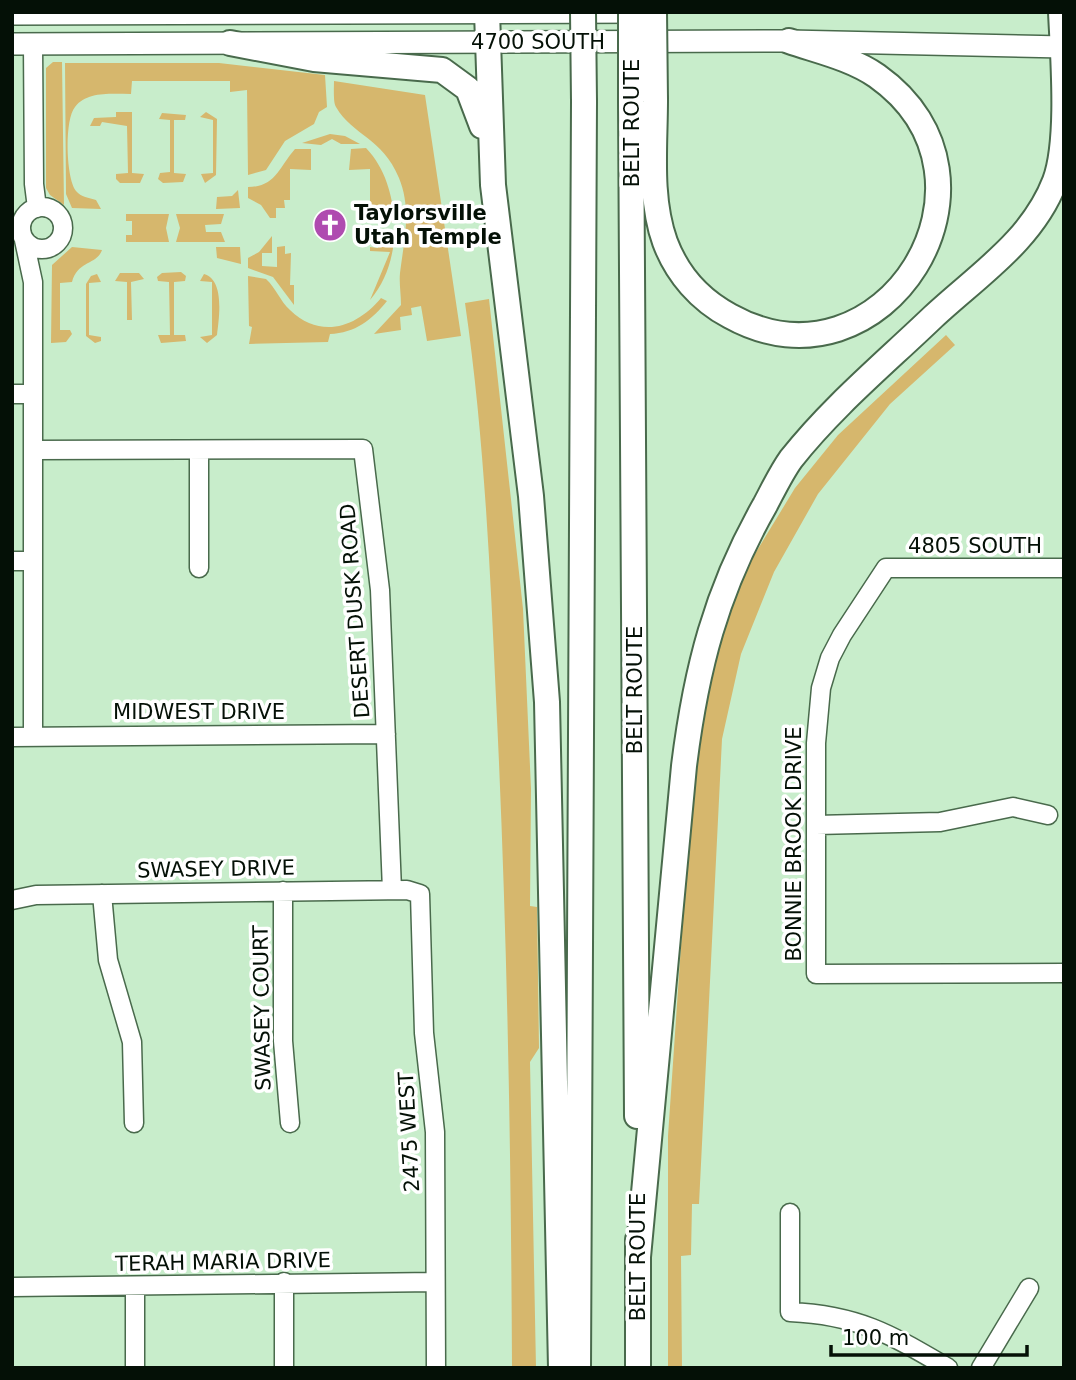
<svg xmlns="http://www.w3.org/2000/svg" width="1076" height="1380" font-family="'DejaVu Sans',sans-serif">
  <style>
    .green { fill: #d6b76d }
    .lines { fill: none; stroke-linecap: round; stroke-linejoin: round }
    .minor-casing { stroke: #496a4c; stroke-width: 21 }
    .major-casing { stroke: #496a4c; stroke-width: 24 }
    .highway-casing { stroke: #496a4c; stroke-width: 28 }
    .minor { stroke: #fff; stroke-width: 18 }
    .major { stroke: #fff; stroke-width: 21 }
    .highway { stroke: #fff; stroke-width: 24 }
    .highway-bridge-casing { stroke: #496a4c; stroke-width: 28; stroke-linecap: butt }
    .highway-bridge { stroke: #fff; stroke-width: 24 }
    .labels { text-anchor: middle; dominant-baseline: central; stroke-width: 7; stroke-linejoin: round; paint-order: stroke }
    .street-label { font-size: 21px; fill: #041006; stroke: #fff }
    .poi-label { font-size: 21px; font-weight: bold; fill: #041006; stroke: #fff; text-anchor: start }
  </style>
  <rect width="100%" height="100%" fill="#c8edcb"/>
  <path class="green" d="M53 62H62L64 205 50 195 46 188V68Z
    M65 63H219L325 75 327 107 319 112 314 124 285 141 266 170 248 175 247 90 230 92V81H132L131 94C112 94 87 91 75 107 64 120 66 179 76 191 81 197 89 198 96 200L101 209 72 208 66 194Z
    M334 81 425 95 461 336 427 341 421 306 411 308 412 315 400 317 401 330 374 334 401 305C401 294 399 283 400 273 404 240 412 210 399 178 382 137 353 136 336 107 333 103 334 87 334 81Z
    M116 112H132V173L144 174 140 183H120L116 179V174L128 173 127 126 102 122 100 126H90L94 118 116 117Z
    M206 112 217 119 216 175 205 183 201 174 213 173V120L200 117Z
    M162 113 186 115 185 120H174V173L186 174 183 182 163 183 158 179 160 173 170 172V120L159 119Z
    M330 134 345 136 360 144H341L332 139 321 145 302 143Z
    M366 148C386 169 392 195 395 222H384L385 214H377V206L370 208V169L349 170 351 149Z
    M295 149H311V170L290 169V200H284L285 208H276V218H270L261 205 248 198V187C276 187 279 167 295 149Z
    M238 190 240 208 216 209 217 197 232 196Z
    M126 214H169L166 228 169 242H126V235H132V221H126Z
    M176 214H224L221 224 205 225 206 232H221L225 242H176L180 228Z
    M384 232H395C393 257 387 280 370 300L390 252 370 251V247L378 248 377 240H385Z
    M272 236V253H262V266L277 267V247L285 246V254L291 253 290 285H294V305L273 277 248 268V258L259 252Z
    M72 247 102 250C97 265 78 260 72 282L60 283V330H70L72 334 66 342 51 343 52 265Z
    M216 247H240L241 264 217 258Z
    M181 272 186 276 185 281 174 282V335H185L186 341 161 343 158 335H170L169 282 158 281 157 277 162 273Z
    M120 273H139L144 279 131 282 132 320H127V282L115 281Z
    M97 274 101 282 89 283V335L101 337V341L95 343 86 336V284L91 276Z
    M204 274C225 280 219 318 217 335L207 343 200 337 212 335V282L200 281Z
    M248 276 266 279C276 288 280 301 290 310 321 340 357 327 381 298L387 301C372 320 355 333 330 334L328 342 249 344 252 327 249 326Z
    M489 299 523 609 531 789 530 906 537 907 539 1048 530 1062 536 1368H512C511 1144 507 921 496 698 490 566 484 434 465 303Z
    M946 335 955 345 890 404 818 494 774 572 741 654 722 739 699 1204H692L691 1255 681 1256 682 1368H668V1136L695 741 725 620 747 567 795 488 838 435Z"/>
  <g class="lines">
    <defs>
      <path id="minor" d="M33 44 34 184 37 208
        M21 228a21 21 0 1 1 42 0a21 21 0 1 1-42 0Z
        M24 240 33 282V737
        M12 394H33
        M33 450 363 449 380 590 392 890
        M199 451V568
        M12 561H33
        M1064 568H886L842 635 830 658 821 688 816 743V974L1064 973
        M12 737 386 734
        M816 825 940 822 1013 807 1048 815
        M283 891V1041L290 1123
        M102 894 108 960 132 1042 134 1123
        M12 900 36 895 407 890 420 894 424 1033 435 1132 436 1368
        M790 1213V1312C858 1315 890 1334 948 1368
        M12 1287 435 1282
        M135 1287V1368
        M284 1368V1282
        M981 1368 1029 1288"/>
      <path id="major" d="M12 14 645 12
        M12 44 789 41 1064 47"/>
      <path id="highway" d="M487 12 493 185 531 496 547 702 561 1368
        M230 43 314 59 442 70 468 89 482 126
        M655 100C655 146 649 198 665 242 677 274 700 300 730 316 883 401 1022 179 877 76 851 58 818 51 789 41
        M631 102 637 1116
        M638 1240V1368
        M638 1257 684 766C696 669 716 591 765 505 773 490 781 473 791 459 832 407 885 363 933 317 978 275 1032 241 1055 181 1070 141 1063 56 1061 12
        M578 1368 584 102"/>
    </defs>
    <use href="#minor" class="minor-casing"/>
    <use href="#major" class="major-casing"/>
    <use href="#highway" class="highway-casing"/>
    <use href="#minor" class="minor"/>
    <use href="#major" class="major"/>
    <use href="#highway" class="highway"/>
    <defs>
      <path id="highway-bridge" d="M583 12 584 102
        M631 12V102
        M654 12 655 100"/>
    </defs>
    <use href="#highway-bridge" class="highway-bridge-casing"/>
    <use href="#highway-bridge" class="highway-bridge"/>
  </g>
  <defs>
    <symbol id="church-disc" viewBox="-11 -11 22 22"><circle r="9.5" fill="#af4bb0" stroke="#fff"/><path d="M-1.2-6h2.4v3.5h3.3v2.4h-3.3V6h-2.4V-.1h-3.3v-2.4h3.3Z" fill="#fff"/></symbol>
  </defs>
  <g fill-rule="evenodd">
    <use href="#church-disc" x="311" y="206" width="38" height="38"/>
  </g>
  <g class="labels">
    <g class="street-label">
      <text x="538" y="42">4700 SOUTH</text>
      <text transform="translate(632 123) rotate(-90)">BELT ROUTE</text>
      <text x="975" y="546">4805 SOUTH</text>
      <text transform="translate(355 611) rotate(-94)">DESERT DUSK ROAD</text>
      <text transform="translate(635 690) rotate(-90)">BELT ROUTE</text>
      <text x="199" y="712">MIDWEST DRIVE</text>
      <text transform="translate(794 844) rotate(-90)">BONNIE BROOK DRIVE</text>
      <text transform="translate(216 869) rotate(-1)">SWASEY DRIVE</text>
      <text transform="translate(262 1008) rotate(-91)">SWASEY COURT</text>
      <text transform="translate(409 1132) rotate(-93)">2475 WEST</text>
      <text transform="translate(638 1257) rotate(-90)">BELT ROUTE</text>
      <text transform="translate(223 1262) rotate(-1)">TERAH MARIA DRIVE</text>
    </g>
    <g class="poi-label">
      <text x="354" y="213">Taylorsville<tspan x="354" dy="24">Utah Temple</tspan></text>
    </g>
  </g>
  <rect width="1076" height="1380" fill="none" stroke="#041006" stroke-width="28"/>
  <path d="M831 1345v10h196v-10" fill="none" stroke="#041006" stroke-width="3.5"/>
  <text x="842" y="1345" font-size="21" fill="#041006" stroke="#ffffff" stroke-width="5" paint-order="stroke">100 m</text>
</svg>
